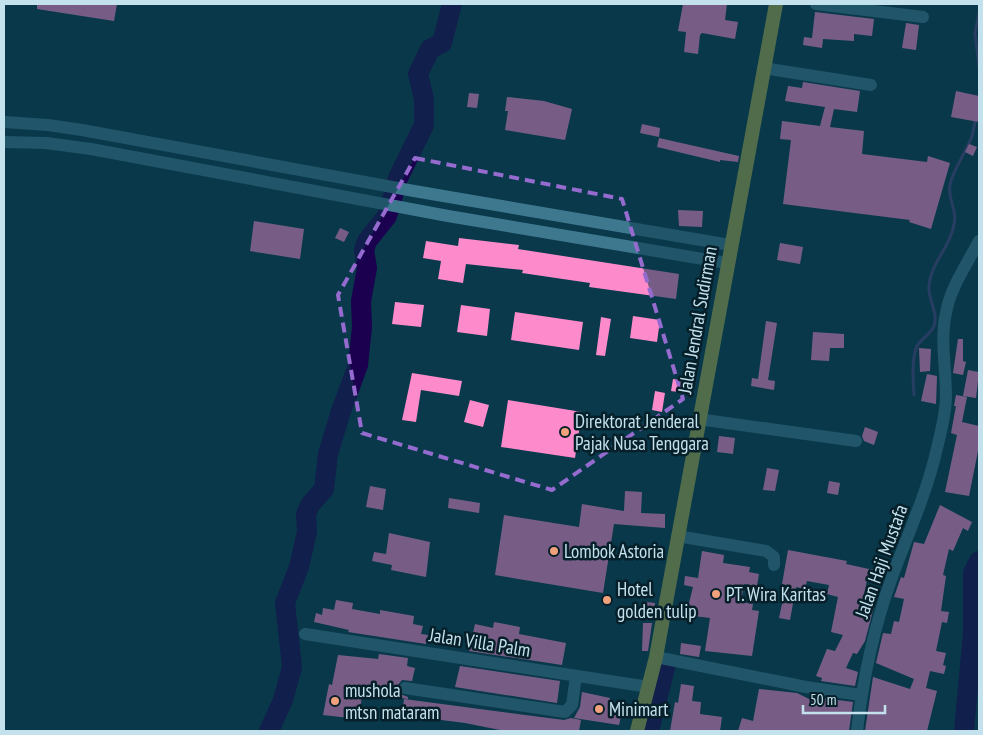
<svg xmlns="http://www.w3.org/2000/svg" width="983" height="735" font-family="'PT Sans Narrow',sans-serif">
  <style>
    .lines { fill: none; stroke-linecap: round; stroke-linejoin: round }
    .stream { stroke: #4e447f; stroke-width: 3 }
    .river { stroke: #1b004f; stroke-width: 20 }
    .building { fill: #fd8bcc }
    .minor { stroke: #3e788f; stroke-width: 12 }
    .secondary { stroke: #3e788f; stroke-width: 12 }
    .trunk { stroke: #a6ac4c; stroke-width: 14 }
    .marked { fill: none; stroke: #956bcf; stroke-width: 4; stroke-dasharray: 10 6; stroke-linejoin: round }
    .poi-dot { fill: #f1a17c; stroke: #061f28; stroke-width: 2 }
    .labels { text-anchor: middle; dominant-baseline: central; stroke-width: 5; stroke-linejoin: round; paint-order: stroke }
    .street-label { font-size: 19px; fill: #c4e1ee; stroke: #061f28 }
    .poi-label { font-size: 19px; fill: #c4e1ee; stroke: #061f28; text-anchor: start }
  </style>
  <rect width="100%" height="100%" fill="#09394a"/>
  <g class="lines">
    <path class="stream" d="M979 13 975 33 979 67
      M914 395C913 382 911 358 917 346 921 339 931 334 934 326 939 313 927 298 929 285 931 264 948 249 953 229 959 208 947 202 950 185 954 167 966 153 972 136 974 130 974 123 976 117"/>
    <path class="river" d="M269 731 283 700 292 667 285 603 299 567 307 532 306 514 310 505 324 489 328 454 341 411 358 365 362 327 361 301 367 268 364 250 367 241 387 216 398 178 424 125V99L418 74 430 49 442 43 452 4
      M649 731 666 664
      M964 731 973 633V573L979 561"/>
  </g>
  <path class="building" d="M37 4H117L114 21 37 9Z
    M683 4H727L725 20 738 22 735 39 702 33 700 35 698 54 684 52 686 32 678 31Z
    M815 12 874 19 872 36 854 34V41L823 39 822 48 803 45 804 37 812 38Z
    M906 23 919 25 916 50 902 48Z
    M803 82 860 91 857 112 834 109 830 127 864 131 862 154 927 162 928 156 950 163 931 229 909 222 910 220 783 204 791 140 780 139 782 121 820 126 825 107 785 101 788 86 802 88Z
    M956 91 979 96V122L951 117Z
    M469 93 479 94 477 108 467 107Z
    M507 97 544 101 572 109 565 140 505 130 508 111H505Z
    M642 124 660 128 659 137 640 133Z
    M659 138 739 156 738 162 720 160V162L657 147Z
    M969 144 977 147 973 156 965 152Z
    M678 210 703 211 702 227 679 226Z
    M254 221 304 229 300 259 250 251Z
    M340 228 349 232 344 242 335 238Z
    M459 238 519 245 518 249 679 274 676 299 589 287 590 283 522 273 523 270 466 264 463 283 438 279 441 261 423 258 426 241 458 246Z
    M780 243 803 247 800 264 777 260Z
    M395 302 424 305 421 327 392 324Z
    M461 305 490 309 487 336 457 332Z
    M515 312 583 322 579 350 511 340Z
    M633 316 660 320 657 342 630 338Z
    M601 317 611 319 605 356 596 355Z
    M766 321 777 323 768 380 775 381 774 390 751 386 752 378 758 379Z
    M813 332 844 334V348H830L829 361 811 360Z
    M958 339H963V361L966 362 963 375 953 373Z
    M919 348 931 349 930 371 920 372Z
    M968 370 979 372 976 398 963 396Z
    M412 373 462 381 459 396 421 390 416 422 402 420Z
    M927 374 937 376 936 404 921 401Z
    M673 379 686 381 684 393 671 391Z
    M655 391 665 393 662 412 652 410Z
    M956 395 967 397 962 422 979 426V446L969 496 945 492 957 435 951 433 956 406H954Z
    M470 400 489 405 483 427 464 422Z
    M508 400 582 412 575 458 501 447Z
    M865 427 878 432 874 445 864 441 862 436Z
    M719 436 735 438 733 454 717 452Z
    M767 468 779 470 775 491 763 490Z
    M829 481 840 483 838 495 827 493Z
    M370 486 386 489 383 510 366 507Z
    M625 491 642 492 641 513 665 514V528L614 524 603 593 495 575 504 515 579 527 582 504 624 511Z
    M449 498 480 503 479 513 448 508Z
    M940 505 972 522 968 531 963 528 953 551 949 549 943 575 946 576 941 611 949 612 947 623 942 622 936 651 946 653 943 665 946 666 944 674 930 671 926 688 937 691 927 731H865L873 677 910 689 914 679 876 663 883 633 891 634 894 621 899 622 904 599 894 597 901 577 904 578 914 542 924 544Z
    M389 533 430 542 426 577 391 570 392 565 372 561 374 552 386 554Z
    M788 550 847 561 846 564 869 569 864 596 876 599 865 641 857 654 853 653 846 668 858 672 855 686 821 681 822 678 816 676 827 649 835 651 843 635 831 632 838 597 827 594 829 585 807 581 805 589 796 587 790 620 779 618 786 585 782 584Z
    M702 551 724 555 723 563 750 567 749 572 759 574 757 586 744 584 741 602 753 604 752 610 759 611 752 656 705 651 710 618 686 615 693 587 684 585 685 576 698 578Z
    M870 569 884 571 882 580 868 577Z
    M336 600 353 603 352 609 380 614V610L414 616 413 624 423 626 421 634 428 635 426 644 348 632 349 630 314 622 316 613 322 615 323 608 334 610Z
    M646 602 655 603 654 620H645Z
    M494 622 520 627 519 634 566 643 562 665 469 651 475 624 493 628Z
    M643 623H652L648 651H642Z
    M681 643 701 646 699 657 680 654Z
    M379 654 408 658 407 666 415 668 412 681 402 680 397 686 400 694 408 697V699L395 697 396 691 364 686 358 719 323 715 329 684 332 685 338 655 378 659Z
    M460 666 560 681 557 703 455 687Z
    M681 684 694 686 692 701 701 702 700 714 722 717 720 731H670L675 702 678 703Z
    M759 689 797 693 813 701 815 697 853 702 849 731H738L742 718 753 721Z
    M582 692 610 698 608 714 621 716 619 725 574 718 580 707Z
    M404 699 564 720 571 718 581 720 579 731H505L465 723 402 715Z"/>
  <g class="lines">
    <path class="minor" d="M816 4 923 17
      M763 68 871 85
      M698 419 856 441
      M677 536 766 551 774 557V565
      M305 634 649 687
      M656 657 806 687 861 695
      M405 688 565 712 572 705 576 676
      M857 731C863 678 874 627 892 577 908 534 927 493 937 448 941 432 946 413 946 396 946 368 940 340 946 313 950 288 967 264 979 241"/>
    <path class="secondary" d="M4 122 48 125 82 130 414 191 730 245
      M4 142 46 143 91 149 448 216 727 263"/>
    <path class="trunk" d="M637 731 656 657 776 4"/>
  </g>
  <path d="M0 0H983V735H0ZM415 158 622 199 683 399 552 490 362 433 338 295Z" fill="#09394a" fill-opacity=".55" fill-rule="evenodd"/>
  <path class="marked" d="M415 158 622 199 683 399 552 490 362 433 338 295Z"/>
  <g class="poi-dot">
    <circle cx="565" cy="432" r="5"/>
    <circle cx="554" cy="551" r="5"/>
    <circle cx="716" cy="594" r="5"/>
    <circle cx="607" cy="600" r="5"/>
    <circle cx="335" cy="701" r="5"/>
    <circle cx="599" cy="709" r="5"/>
  </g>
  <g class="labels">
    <g class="street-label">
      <text transform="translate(697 320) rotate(-80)">Jalan Jendral Sudirman</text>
      <text transform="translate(881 561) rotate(-70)">Jalan Haji Mustafa</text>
      <text transform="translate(480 642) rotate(9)">Jalan Villa Palm</text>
    </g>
    <g class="poi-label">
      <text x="575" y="421">Direktorat Jenderal<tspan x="575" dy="22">Pajak Nusa Tenggara</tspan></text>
      <text x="564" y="551">Lombok Astoria</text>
      <text x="617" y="589">Hotel<tspan x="617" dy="22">golden tulip</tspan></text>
      <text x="726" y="594">PT. Wira Karitas</text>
      <text x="345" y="690">mushola<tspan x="345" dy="22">mtsn mataram</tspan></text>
      <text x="609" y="709">Minimart</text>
    </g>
  </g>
  <rect width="983" height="735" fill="none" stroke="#c4e1ee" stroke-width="10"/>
  <path d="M803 705v8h82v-8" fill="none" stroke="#c4e1ee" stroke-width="2.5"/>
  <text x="810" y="705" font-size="15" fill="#c4e1ee" stroke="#061f28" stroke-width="4" paint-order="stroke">50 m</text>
</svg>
